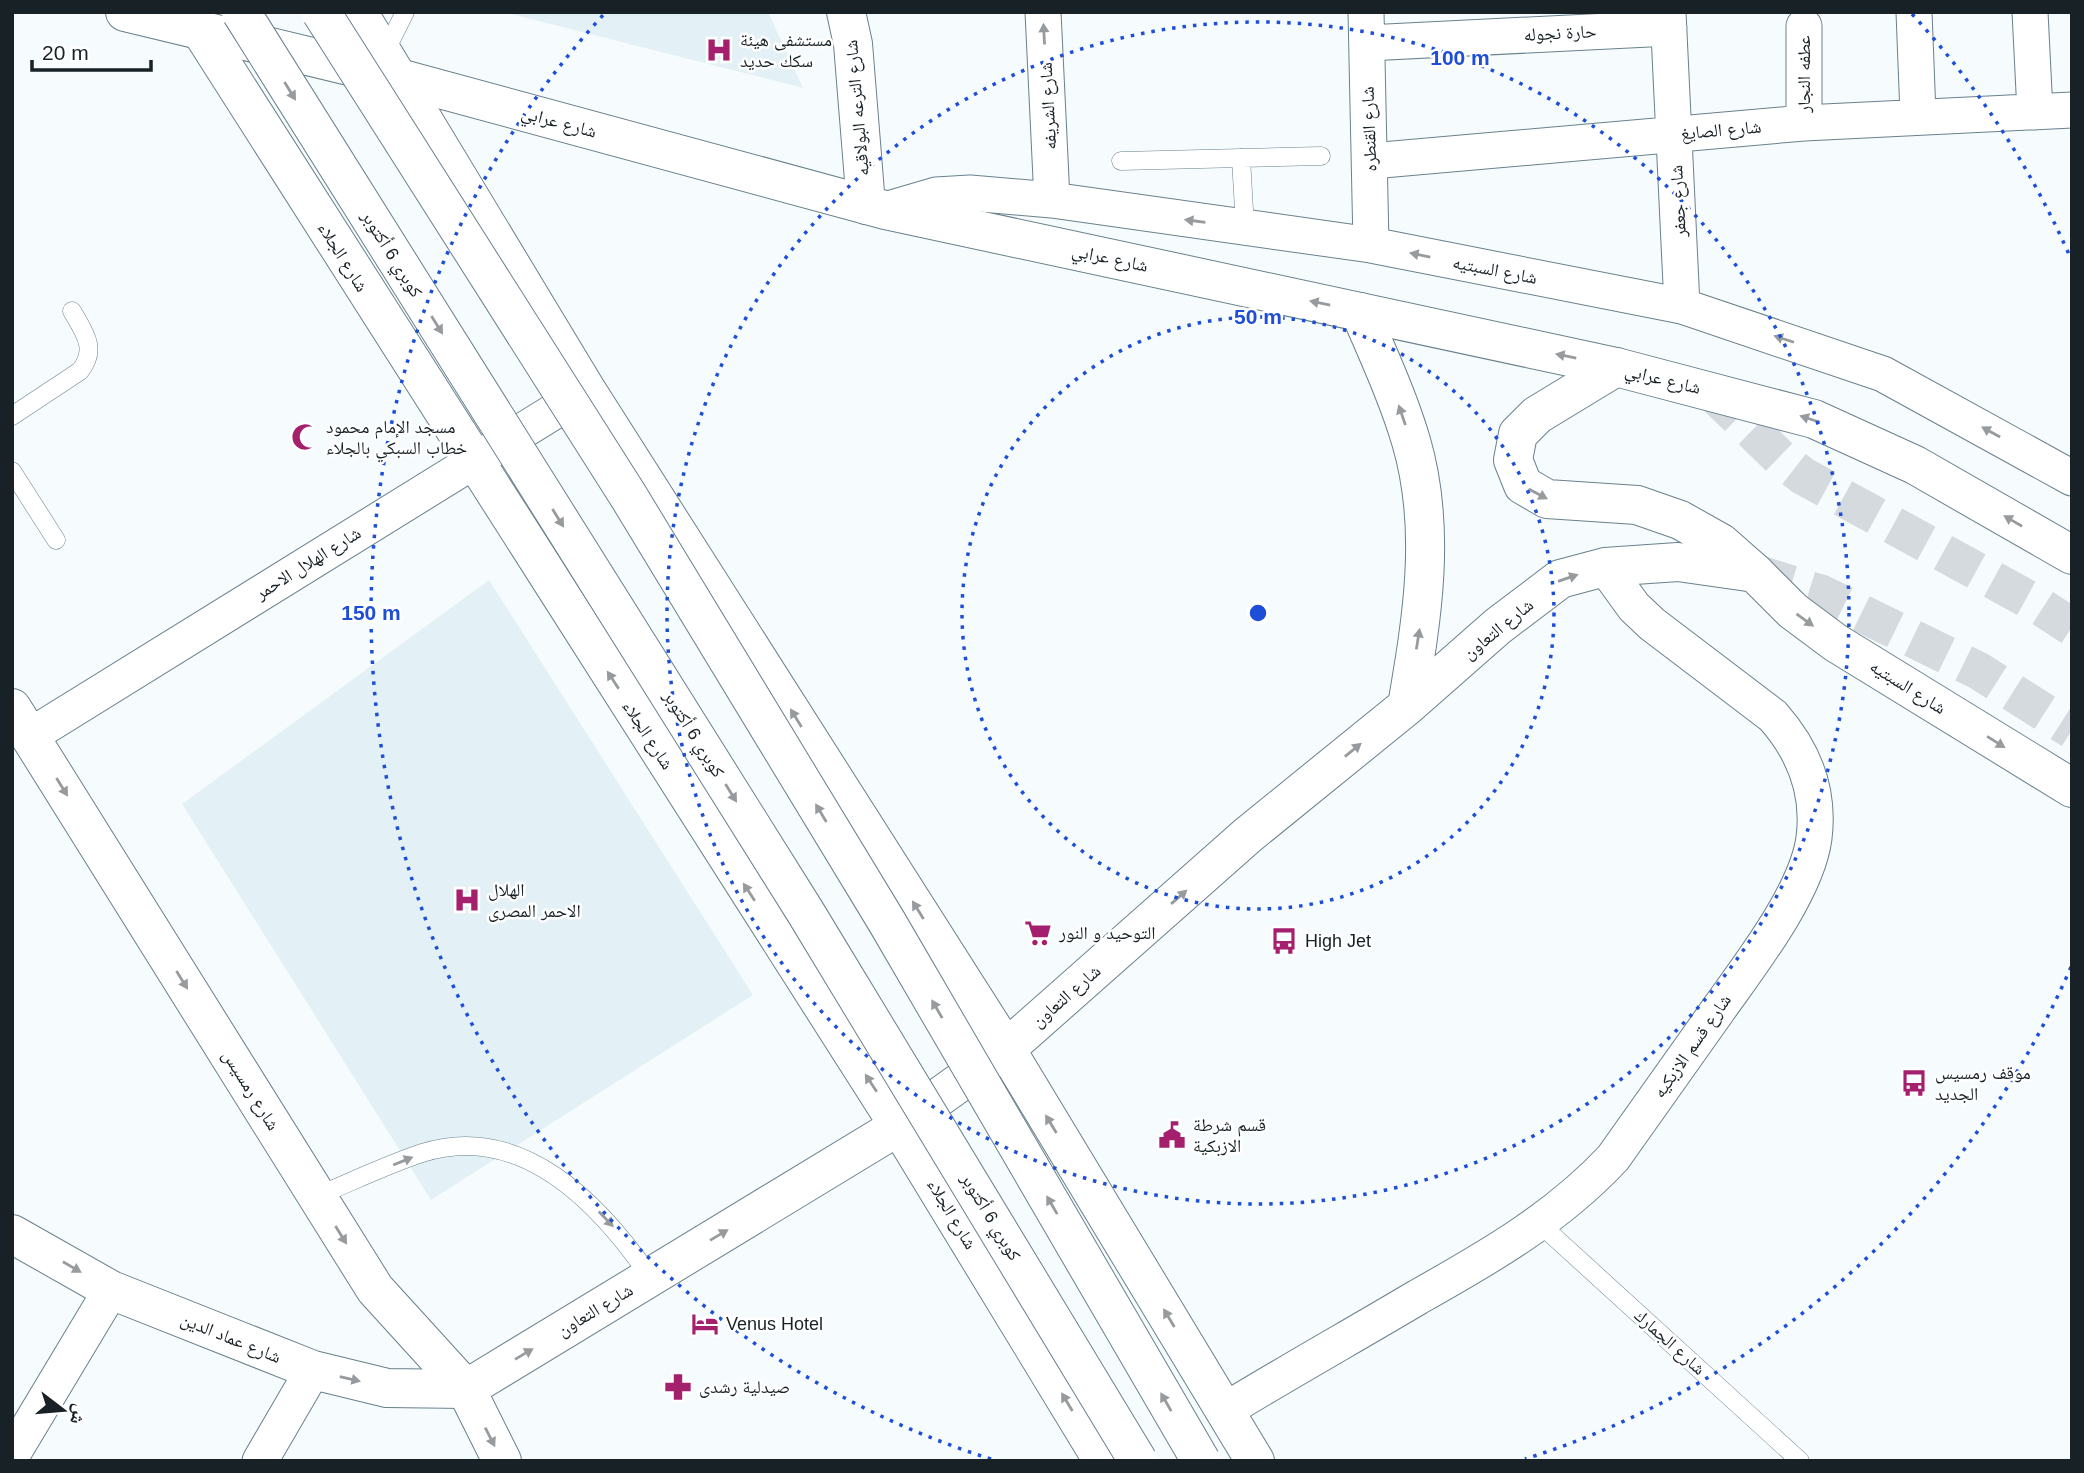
<svg xmlns="http://www.w3.org/2000/svg" width="2084" height="1473" font-family="Arial,'Noto Naskh Arabic',sans-serif">
  <style>
    .built { fill: #e3f1f7 }
    .lines { fill: none; stroke-linecap: round; stroke-linejoin: round }
    .primary-tunnel { stroke: #d5dade; stroke-width: 38; stroke-dasharray: 38 19; stroke-linecap: butt }
    .service-casing { stroke: #69818d; stroke-width: 19 }
    .minor-casing { stroke: #69818d; stroke-width: 37 }
    .tertiary-casing { stroke: #69818d; stroke-width: 40 }
    .primary-casing { stroke: #69818d; stroke-width: 40 }
    .service { stroke: #fff; stroke-width: 18 }
    .minor { stroke: #fff; stroke-width: 35 }
    .tertiary { stroke: #fff; stroke-width: 38 }
    .primary { stroke: #fff; stroke-width: 38 }
    .motorway-bridge-casing { stroke: #69818d; stroke-width: 40; stroke-linecap: butt }
    .motorway-bridge { stroke: #fff; stroke-width: 38 }
    .oneway { fill: #979b9d }
    .ring { fill: none; stroke: #1d4ed8; stroke-width: 3.5; stroke-dasharray: 3.5 7 }
    .labels { text-anchor: middle; dominant-baseline: central; stroke-width: 5; stroke-linejoin: round; paint-order: stroke }
    .street-label { font-size: 18px; fill: #172126; stroke: #fff }
    .poi-label { font-size: 18px; fill: #172126; stroke: #fff; text-anchor: start }
    .centre { fill: #1d4ed8; stroke: #fff; stroke-width: 3.5 }
    .ring-label { font-size: 21px; text-anchor: middle; font-weight: bold; fill: #1d4ed8; stroke: #fff; stroke-width: 5; stroke-linejoin: round; paint-order: stroke }
  </style>
  <rect width="100%" height="100%" fill="#f6fbfe"/>
  <path class="built" d="M503 12H768L803 88Z
    M489 580 753 995 431 1200 182 804Z"/>
  <g class="lines">
    <path class="primary-tunnel" d="M1711 391 1780 458 1803 476 2035 603 2072 627
      M1755 573 1822 594 1979 671 2072 730"/>
    <defs>
      <path id="service" d="M384 54 405 12
        M1241 158 1245 228
        M1121 161 1321 156
        M12 416 80 371C98 349 84 332 72 311
        M12 471 56 540
        M317 1196C351 1182 386 1165 422 1153 521 1121 600 1204 650 1277
        M1540 1224 1800 1461"/>
      <path id="minor" d="M1043 12 1052 200
        M1366 12 1371 245
        M1668 12 1682 306
        M1914 12 1918 115
        M2030 12 2035 112
        M1804 26V123
        M1367 43 1669 28
        M1371 161 1804 123 2072 110
        M885 210 936 195 970 193 1052 200 1371 245 1682 306 1883 374 2072 478
        M30 736 587 391
        M1224 1411C1288 1372 1354 1335 1418 1297 1489 1257 1557 1218 1613 1158 1648 1108 1683 1059 1718 1010 1750 965 1807 892 1814 838 1820 791 1804 751 1773 716L1652 624 1634 607 1605 567
        M12 1455 111 1290
        M260 1461 313 1370"/>
      <path id="tertiary" d="M125 12 399 78 885 210 1616 367 1814 419 1915 465 2072 555
        M1755 573 1793 611 1836 643 2072 788
        M12 1234 111 1290 313 1370 387 1388 466 1389"/>
      <path id="primary" d="M189 12 899 1126 1103 1461
        M358 12 587 391 1006 1049 1255 1461
        M846 12 853 44 866 205
        M1360 312C1378 354 1398 397 1411 441 1437 529 1422 619 1407 706
        M1616 367 1537 415 1518 434 1513 460 1523 485 1547 499 1637 505 1680 520 1721 543 1755 573
        M12 708 375 1289 466 1389 502 1461
        M466 1389 899 1126 1006 1049 1248 835 1407 706 1498 626 1560 579 1605 567 1678 562 1755 573"/>
    </defs>
    <use href="#service" class="service-casing"/>
    <use href="#minor" class="minor-casing"/>
    <use href="#tertiary" class="tertiary-casing"/>
    <use href="#primary" class="primary-casing"/>
    <use href="#service" class="service"/>
    <use href="#minor" class="minor"/>
    <use href="#tertiary" class="tertiary"/>
    <use href="#primary" class="primary"/>
    <defs>
      <path id="motorway-bridge" d="M241 12 806 913 1138 1461
        M321 12 629 497 887 922 1201 1461"/>
    </defs>
    <use href="#motorway-bridge" class="motorway-bridge-casing"/>
    <use href="#motorway-bridge" class="motorway-bridge"/>
  </g>
  <defs><path id="oneway-solid" d="M-6-.8H1V-3.2L6.5 0L1 3.2V.8H-6Z" transform="scale(1.75)"/></defs>
  <g class="oneway">
    <use href="#oneway-solid" transform="translate(1044 34) rotate(-93)"/>
    <use href="#oneway-solid" transform="translate(290 91) rotate(58)"/>
    <use href="#oneway-solid" transform="translate(1195 221) rotate(-172)"/>
    <use href="#oneway-solid" transform="translate(1420 255) rotate(-168)"/>
    <use href="#oneway-solid" transform="translate(1320 303) rotate(-168)"/>
    <use href="#oneway-solid" transform="translate(437 325) rotate(58)"/>
    <use href="#oneway-solid" transform="translate(1784 339) rotate(-162)"/>
    <use href="#oneway-solid" transform="translate(1566 356) rotate(-168)"/>
    <use href="#oneway-solid" transform="translate(1402 415) rotate(-109)"/>
    <use href="#oneway-solid" transform="translate(1810 419) rotate(-162)"/>
    <use href="#oneway-solid" transform="translate(1991 432) rotate(-151)"/>
    <use href="#oneway-solid" transform="translate(1538 494) rotate(28)"/>
    <use href="#oneway-solid" transform="translate(558 518) rotate(58)"/>
    <use href="#oneway-solid" transform="translate(2013 521) rotate(-150)"/>
    <use href="#oneway-solid" transform="translate(1568 578) rotate(-19)"/>
    <use href="#oneway-solid" transform="translate(1805 620) rotate(36)"/>
    <use href="#oneway-solid" transform="translate(1418 639) rotate(-81)"/>
    <use href="#oneway-solid" transform="translate(613 680) rotate(-123)"/>
    <use href="#oneway-solid" transform="translate(796 718) rotate(-122)"/>
    <use href="#oneway-solid" transform="translate(1996 742) rotate(32)"/>
    <use href="#oneway-solid" transform="translate(1353 750) rotate(-39)"/>
    <use href="#oneway-solid" transform="translate(62 787) rotate(58)"/>
    <use href="#oneway-solid" transform="translate(731 793) rotate(58)"/>
    <use href="#oneway-solid" transform="translate(821 813) rotate(-121)"/>
    <use href="#oneway-solid" transform="translate(749 892) rotate(-123)"/>
    <use href="#oneway-solid" transform="translate(1179 897) rotate(-41)"/>
    <use href="#oneway-solid" transform="translate(918 910) rotate(-122)"/>
    <use href="#oneway-solid" transform="translate(182 980) rotate(58)"/>
    <use href="#oneway-solid" transform="translate(937 1009) rotate(-120)"/>
    <use href="#oneway-solid" transform="translate(871 1083) rotate(-123)"/>
    <use href="#oneway-solid" transform="translate(1051 1124) rotate(-121)"/>
    <use href="#oneway-solid" transform="translate(403 1161) rotate(-22)"/>
    <use href="#oneway-solid" transform="translate(1052 1205) rotate(-120)"/>
    <use href="#oneway-solid" transform="translate(606 1219) rotate(46)"/>
    <use href="#oneway-solid" transform="translate(341 1235) rotate(58)"/>
    <use href="#oneway-solid" transform="translate(719 1235) rotate(-31)"/>
    <use href="#oneway-solid" transform="translate(72 1267) rotate(30)"/>
    <use href="#oneway-solid" transform="translate(1169 1318) rotate(-121)"/>
    <use href="#oneway-solid" transform="translate(524 1354) rotate(-31)"/>
    <use href="#oneway-solid" transform="translate(350 1379) rotate(13)"/>
    <use href="#oneway-solid" transform="translate(1067 1402) rotate(-121)"/>
    <use href="#oneway-solid" transform="translate(1166 1402) rotate(-120)"/>
    <use href="#oneway-solid" transform="translate(490 1437) rotate(63)"/>
  </g>
  <g class="ring">
    <circle cx="1258" cy="613" r="296"/>
    <circle cx="1258" cy="613" r="591"/>
    <path d="M2071 967A887 887 0 0 1 1525 1459M991 1459A887 887 0 0 1 604 14M1912 14A887 887 0 0 1 2071 259"/>
  </g>
  <defs>
    <symbol id="hospital-bare" viewBox="-9 -9 18 18"><path d="M-5-5h3v3.5h4V-5h3V5h-3V1.5h-4V5h-3Z" fill="#a5206c" stroke="#fff" stroke-width="2.5" paint-order="stroke"/></symbol>
    <symbol id="mosque-bare" viewBox="-9 -9 18 18"><path d="M3.5-4.9A6 6 0 1 0 3.5 4.9A5 5 0 1 1 3.5-4.9Z" fill="#a5206c" stroke="#fff" stroke-width="2.5" paint-order="stroke"/></symbol>
    <symbol id="supermarket-bare" viewBox="-9 -9 18 18"><path d="M-6-5.5h2.5l.6 2H6L4.5 2H-2.5L-4.4-4H-6ZM-1.5 3.2a1.3 1.3 0 1 0 .1 0ZM3 3.2a1.3 1.3 0 1 0 .1 0Z" fill="#a5206c" stroke="#fff" stroke-width="2.5" paint-order="stroke"/></symbol>
    <symbol id="bus-bare" viewBox="-9 -9 18 18"><path d="M-5-6H5V4H4V6H2V4H-2V6H-4V4H-5ZM-3.5-4V0h7V-4ZM-3.5 1.2v1.5H-2V1.2ZM2 1.2v1.5H3.5V1.2Z" fill="#a5206c" stroke="#fff" stroke-width="2.5" paint-order="stroke"/></symbol>
    <symbol id="civic-bare" viewBox="-9 -9 18 18"><path d="M-.6-6.5H3V-4.5H.6V-3L4-1V1h2V6H-6V1h2V-1L-.6-3ZM-1.2 2.5V6h2.4V2.5Z" fill="#a5206c" stroke="#fff" stroke-width="2.5" paint-order="stroke"/></symbol>
    <symbol id="hotel-bare" viewBox="-9 -9 18 18"><path d="M-6-4.5h1.5V1H6V5H4.5V3h-9V5H-6ZM-4 0a1.8 1.8 0 1 1 3.6 0ZM.5 0V-2.5h3Q6-2.5 6 0Z" fill="#a5206c" stroke="#fff" stroke-width="2.5" paint-order="stroke"/></symbol>
    <symbol id="pharmacy-bare" viewBox="-9 -9 18 18"><path d="M-2-6h4v4h4v4h-4v4h-4v-4h-4v-4h4Z" fill="#a5206c" stroke="#fff" stroke-width="2.5" paint-order="stroke"/></symbol>
  </defs>
  <g fill-rule="evenodd">
    <use href="#hospital-bare" x="700" y="31" width="38" height="38"/>
    <use href="#mosque-bare" x="286" y="418" width="38" height="38"/>
    <use href="#hospital-bare" x="448" y="881" width="38" height="38"/>
    <use href="#supermarket-bare" x="1019" y="914" width="38" height="38"/>
    <use href="#bus-bare" x="1265" y="922" width="38" height="38"/>
    <use href="#bus-bare" x="1895" y="1064" width="38" height="38"/>
    <use href="#civic-bare" x="1153" y="1116" width="38" height="38"/>
    <use href="#hotel-bare" x="686" y="1305" width="38" height="38"/>
    <use href="#pharmacy-bare" x="659" y="1368" width="38" height="38"/>
  </g>
  <g class="labels">
    <g class="street-label">
      <text transform="translate(1560 33) rotate(-3)">حارة نجوله</text>
      <text transform="translate(1804 74) rotate(-90)">عطفه النجار</text>
      <text transform="translate(1048 106) rotate(-93)">شارع الشريفه</text>
      <text transform="translate(857 108) rotate(-95)">شارع الترعه البولاقيه</text>
      <text transform="translate(559 122) rotate(15)">شارع عرابي</text>
      <text transform="translate(1369 129) rotate(-92)">شارع القنطره</text>
      <text transform="translate(1721 130) rotate(-5)">شارع الصايغ</text>
      <text transform="translate(1678 201) rotate(-93)">شارع جعفر</text>
      <text transform="translate(392 254) rotate(58)">كوبري 6 أكتوبر</text>
      <text transform="translate(343 257) rotate(58)">شارع الجلاء</text>
      <text transform="translate(1110 258) rotate(12)">شارع عرابي</text>
      <text transform="translate(1495 270) rotate(11)">شارع السبتيه</text>
      <text transform="translate(1663 379) rotate(14)">شارع عرابي</text>
      <text transform="translate(308 563) rotate(-32)">شارع الهلال الاحمر</text>
      <text transform="translate(1498 629) rotate(-39)">شارع التعاون</text>
      <text transform="translate(1908 687) rotate(32)">شارع السبتيه</text>
      <text transform="translate(694 734) rotate(58)">كوبري 6 أكتوبر</text>
      <text transform="translate(648 735) rotate(57)">شارع الجلاء</text>
      <text transform="translate(1066 996) rotate(-41)">شارع التعاون</text>
      <text transform="translate(1692 1046) rotate(-55)">شارع قسم الازبكيه</text>
      <text transform="translate(251 1090) rotate(58)">شارع رمسيس</text>
      <text transform="translate(952 1214) rotate(59)">شارع الجلاء</text>
      <text transform="translate(991 1217) rotate(59)">كوبري 6 أكتوبر</text>
      <text transform="translate(595 1310) rotate(-31)">شارع التعاون</text>
      <text transform="translate(231 1338) rotate(22)">شارع عماد الدين</text>
      <text transform="translate(1670 1342) rotate(42)">شارع الجمارك</text>
    </g>
    <g class="poi-label">
      <text x="740" y="40">مستشفى هيئة<tspan x="740" dy="21">سكك حديد</tspan></text>
      <text x="326" y="427">مسجد الإمام محمود<tspan x="326" dy="21">خطاب السبكي بالجلاء</tspan></text>
      <text x="488" y="890">الهلال<tspan x="488" dy="21">الاحمر المصرى</tspan></text>
      <text x="1059" y="933">التوحيد و النور</text>
      <text x="1305" y="941">High Jet</text>
      <text x="1935" y="1073">موقف رمسيس<tspan x="1935" dy="21">الجديد</tspan></text>
      <text x="1193" y="1125">قسم شرطة<tspan x="1193" dy="21">الازبكية</tspan></text>
      <text x="726" y="1324">Venus Hotel</text>
      <text x="699" y="1387">صيدلية رشدى</text>
    </g>
  </g>
  <circle cx="1258" cy="613" r="10" class="centre"/>
  <g class="ring-label">
    <text x="1460" y="65">100 m</text>
    <text x="1258" y="324">50 m</text>
    <text x="371" y="620">150 m</text>
  </g>
  <rect width="2084" height="1473" fill="none" stroke="#172126" stroke-width="28"/>
  <g transform="translate(63 1410) rotate(106)" stroke="#ffffff" stroke-width="5" paint-order="stroke">
  <path d="M0-5L12 26L0 18L-12 26Z" fill="#172126"/>
  <text y="-10" font-size="19" font-weight="bold" text-anchor="middle" fill="#172126">ش</text>
  </g>
  <path d="M32 60v10h119v-10" fill="none" stroke="#172126" stroke-width="3.5"/>
  <text x="42" y="60" font-size="21" fill="#172126" stroke="#ffffff" stroke-width="5" paint-order="stroke">20 m</text>
</svg>
